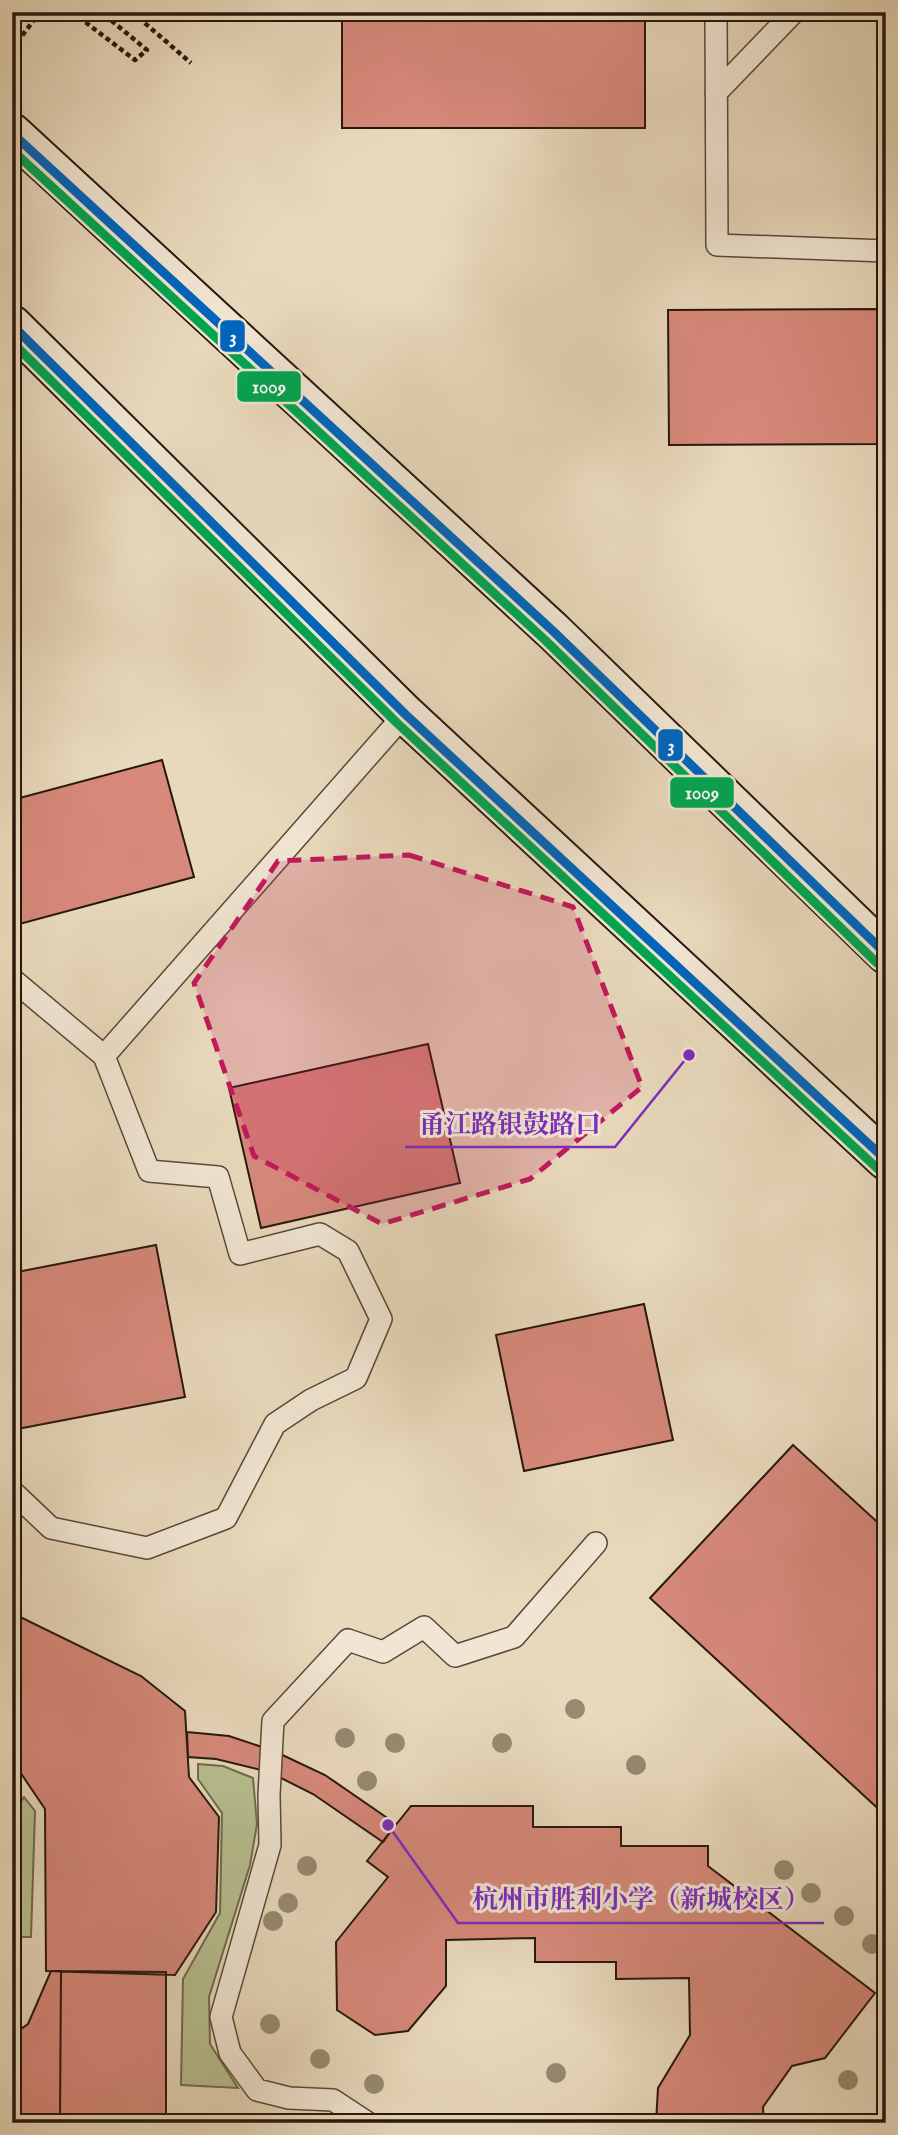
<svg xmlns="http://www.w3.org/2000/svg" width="898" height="2135" font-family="'IM FELL English','Noto Serif SC',serif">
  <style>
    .green { fill: #b7bf90; stroke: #6e6b4e; stroke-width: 2 }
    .building { fill: #d7897b; stroke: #26170d; stroke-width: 2 }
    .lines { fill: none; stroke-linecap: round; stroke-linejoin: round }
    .lane-casing { stroke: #574839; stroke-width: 24 }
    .secondary-casing { stroke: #26170d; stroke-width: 42 }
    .path { stroke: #26170d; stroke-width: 4.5; stroke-dasharray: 5 3.5; stroke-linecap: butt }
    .lane { stroke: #f1e6d3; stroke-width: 21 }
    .secondary { stroke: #f1e6d3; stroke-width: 38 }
    .bus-1-casing { stroke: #f1e6d3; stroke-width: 14 }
    .bus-2-casing { stroke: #f1e6d3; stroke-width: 14 }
    .bus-1 { stroke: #0065bd; stroke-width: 9 }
    .bus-2 { stroke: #00a651; stroke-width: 9 }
    .tree { fill: #968a71 }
    .marked { fill: #c2185b; fill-opacity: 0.2; stroke: #c2185b; stroke-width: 5; stroke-dasharray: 14 9; stroke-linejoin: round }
    .leader { fill: none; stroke: #7b2cbf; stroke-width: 2.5 }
    .callout-dot { fill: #7b2cbf; stroke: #f1e6d3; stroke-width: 2.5 }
    .callout-label { font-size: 26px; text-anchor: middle; font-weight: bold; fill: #7b2cbf; stroke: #f1e6d3; stroke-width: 6; stroke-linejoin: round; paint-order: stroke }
    .line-badge { stroke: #f1e6d3; stroke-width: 2.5 }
    .badge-label { font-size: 19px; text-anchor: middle; font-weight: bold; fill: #fff }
  </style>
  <rect width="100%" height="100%" fill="#e9d9bc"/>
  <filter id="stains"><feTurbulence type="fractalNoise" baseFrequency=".00286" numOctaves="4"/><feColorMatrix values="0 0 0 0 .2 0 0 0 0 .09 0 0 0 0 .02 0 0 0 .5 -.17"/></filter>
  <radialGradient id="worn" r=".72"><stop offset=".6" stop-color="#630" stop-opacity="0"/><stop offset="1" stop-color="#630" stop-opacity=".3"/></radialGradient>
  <path class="green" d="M198 1764 223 1766 253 1778 257 1824 250 1865 209 1997 210 2044 238 2088 181 2085 183 1979 220 1913 222 1813 198 1779Z
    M24 1797 35 1811 31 1937H12V1815Z"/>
  <path class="building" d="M342 12H645V128H342Z
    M886 309V444L669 445 668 310Z
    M162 760 194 877 12 926V800Z
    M428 1044 460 1183 261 1228 229 1088Z
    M156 1245 185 1397 12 1430V1273Z
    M644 1304 673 1440 524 1471 496 1335Z
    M793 1445 886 1530V1816L650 1598Z
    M12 1613 141 1676 185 1711 189 1777 219 1817 216 1912 175 1975 46 1971 45 1809 18 1769 12 1767Z
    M187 1732 229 1736 274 1751 325 1775 396 1824 383 1842 313 1794 269 1772 216 1759 188 1757Z
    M411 1806H533V1827H621V1846H708V1866L875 1993 825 2058 792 2066 763 2107 764 2123H656L658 2088 690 2035 689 1978 616 1979V1962H535V1938L446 1940V1986L408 2031 375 2035 337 2010 336 1942 388 1877 367 1861Z
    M51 1971H61L60 2119 48 2120V2123H12V2035L28 2024Z
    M61 1971 166 1972V2120L60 2119Z
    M60 2119 166 2120 284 2123H48V2120Z"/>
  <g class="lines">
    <defs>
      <path id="lane" d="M716 12 717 245 886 251
        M716 93 794 12
        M12 979 104 1056 149 1171 218 1177 240 1254 320 1234 348 1251 381 1319 356 1378 311 1400 275 1424 226 1518 147 1548 51 1528 12 1491
        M104 1056 405 714
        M368 2123 333 2100 289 2098 257 2090 230 2053 221 2017 270 1845 269 1795 273 1721 348 1640 383 1652 424 1627 455 1656 514 1637 596 1543"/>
      <path id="secondary" d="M12 133 553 631 886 954
        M12 325 405 714 886 1160"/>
    </defs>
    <use href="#lane" class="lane-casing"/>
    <use href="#secondary" class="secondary-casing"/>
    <path class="path" d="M72 12 135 60 147 50 101 12
      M132 12 191 63
      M12 49 40 12"/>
    <use href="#lane" class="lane"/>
    <use href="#secondary" class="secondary"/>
    <defs>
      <path id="bus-1" d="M12 133 553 631 886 954
        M12 325 405 714 886 1160"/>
      <path id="bus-2" d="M12 150 545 640 877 963
        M12 342 397 723 878 1169"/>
    </defs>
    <use href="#bus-1" class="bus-1-casing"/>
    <use href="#bus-2" class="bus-2-casing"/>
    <use href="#bus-1" class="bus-1"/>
    <use href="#bus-2" class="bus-2"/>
  </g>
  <g class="tree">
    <circle cx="575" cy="1709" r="10"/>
    <circle cx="345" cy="1738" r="10"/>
    <circle cx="395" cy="1743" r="10"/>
    <circle cx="502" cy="1743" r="10"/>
    <circle cx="636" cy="1765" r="10"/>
    <circle cx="367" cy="1781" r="10"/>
    <circle cx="307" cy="1866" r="10"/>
    <circle cx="784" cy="1870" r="10"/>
    <circle cx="811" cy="1893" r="10"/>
    <circle cx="288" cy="1903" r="10"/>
    <circle cx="844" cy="1916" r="10"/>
    <circle cx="273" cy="1921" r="10"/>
    <circle cx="872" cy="1944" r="10"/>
    <circle cx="270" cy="2024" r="10"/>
    <circle cx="320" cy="2059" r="10"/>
    <circle cx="556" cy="2073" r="10"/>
    <circle cx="848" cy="2080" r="10"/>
    <circle cx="374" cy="2084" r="10"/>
  </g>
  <path class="marked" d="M409 855 573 907 642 1087 530 1179 382 1224 254 1156 194 983 278 861Z"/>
  <path class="leader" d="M689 1055L615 1147H405M388 1825L458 1923H824"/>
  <g class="callout-dot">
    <circle cx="689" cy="1055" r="7"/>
    <circle cx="388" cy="1825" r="7"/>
  </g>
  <g class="callout-label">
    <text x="510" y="1133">甬江路银鼓路口</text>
    <text x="641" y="1908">杭州市胜利小学（新城校区）</text>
  </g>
  <g class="line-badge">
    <rect x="219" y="319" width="27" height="34" rx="7" fill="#0065bd"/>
    <rect x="236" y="370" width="66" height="33" rx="7" fill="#00a651"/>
    <rect x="657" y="728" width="27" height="34" rx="7" fill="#0065bd"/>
    <rect x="669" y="776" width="66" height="33" rx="7" fill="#00a651"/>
  </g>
  <g class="badge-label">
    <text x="233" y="343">3</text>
    <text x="269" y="393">1009</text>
    <text x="671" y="752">3</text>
    <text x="702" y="799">1009</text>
  </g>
  <rect width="898" height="2135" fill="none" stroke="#e9d9bc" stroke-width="42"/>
  <rect x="14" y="14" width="870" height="2107" fill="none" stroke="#26170d" stroke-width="3.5"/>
  <rect x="21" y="21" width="856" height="2093" fill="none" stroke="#26170d" stroke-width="2"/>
  <rect width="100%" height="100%" filter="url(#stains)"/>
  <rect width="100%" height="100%" fill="url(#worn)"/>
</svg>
